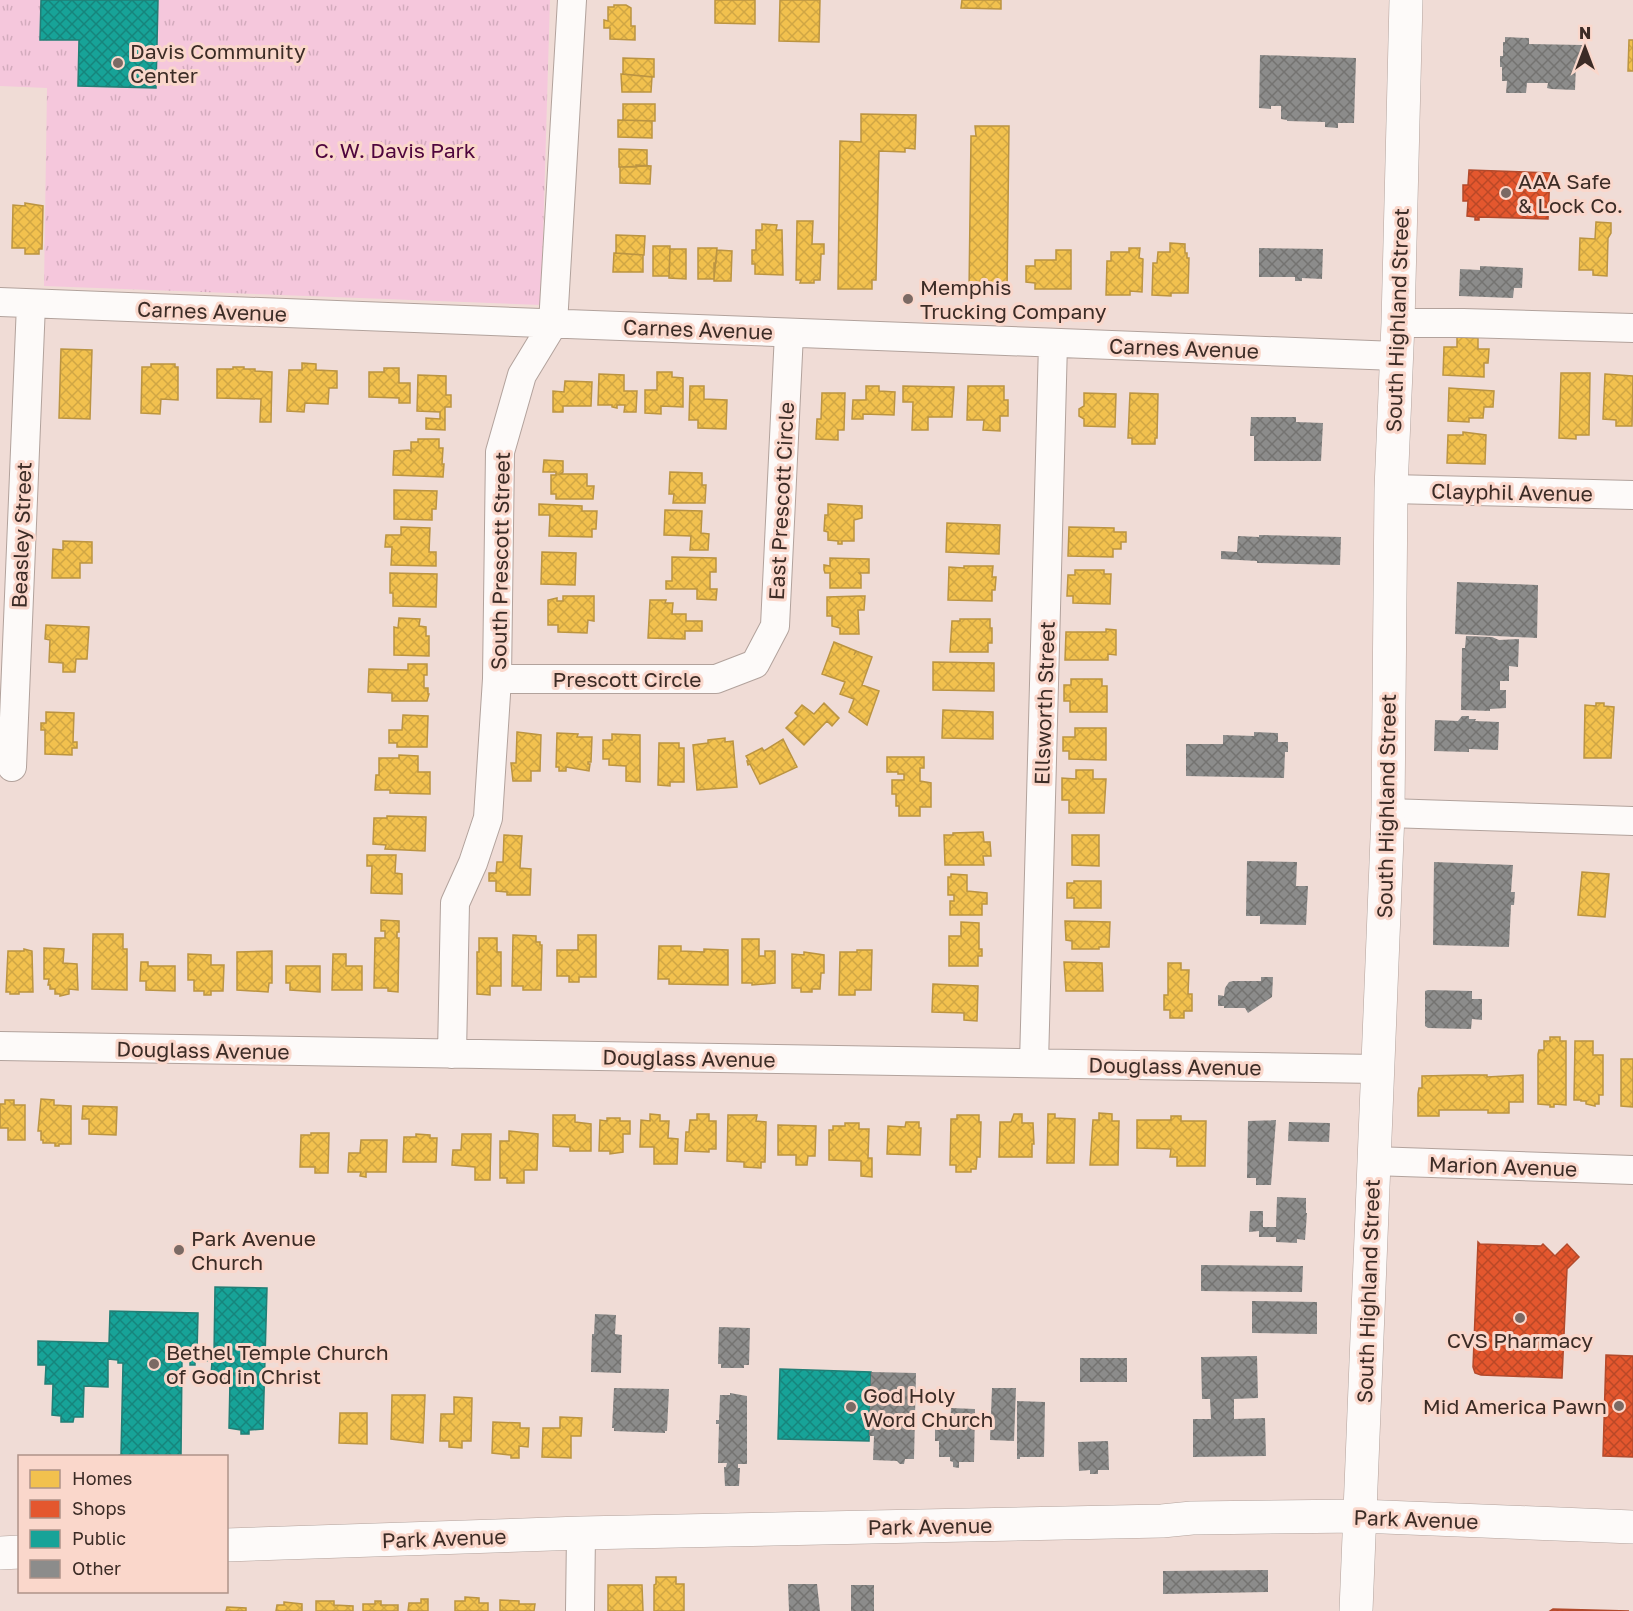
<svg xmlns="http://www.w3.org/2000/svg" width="1633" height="1611" font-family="'Golos Text',sans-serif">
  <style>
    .park { fill: url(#park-tufts) }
    .homes { fill: url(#homes-cross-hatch); stroke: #bb9442; stroke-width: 1.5 }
    .shops { fill: url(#shops-cross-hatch); stroke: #b24a2c; stroke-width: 1.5 }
    .public { fill: url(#public-cross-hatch); stroke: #227f76; stroke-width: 1.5 }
    .building { fill: url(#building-cross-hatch) }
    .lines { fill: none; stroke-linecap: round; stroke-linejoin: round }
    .minor-casing { stroke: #b2a29c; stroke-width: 30 }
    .major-casing { stroke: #b2a29c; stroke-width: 34 }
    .minor { stroke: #fdfaf9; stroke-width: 28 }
    .major { stroke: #fdfaf9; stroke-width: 33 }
    .poi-dot { fill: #7b6a64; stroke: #fad7cb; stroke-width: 2 }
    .labels { text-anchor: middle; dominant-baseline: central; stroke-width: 6; stroke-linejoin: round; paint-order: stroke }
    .poi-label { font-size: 21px; fill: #3c2c26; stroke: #fad7cb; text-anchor: start }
    .park-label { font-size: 21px; fill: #4f053d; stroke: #fad7cb }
    .street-label { font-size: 21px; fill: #3c2c26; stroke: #fad7cb }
  </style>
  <defs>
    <pattern id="park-tufts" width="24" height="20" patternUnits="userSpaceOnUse" patternTransform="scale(1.5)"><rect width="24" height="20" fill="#f5c7dc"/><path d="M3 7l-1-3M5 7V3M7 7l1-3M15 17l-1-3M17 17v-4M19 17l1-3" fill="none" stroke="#d3abbd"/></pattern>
    <pattern id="homes-cross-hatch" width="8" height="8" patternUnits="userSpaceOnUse" patternTransform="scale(1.5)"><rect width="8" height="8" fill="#f2c14e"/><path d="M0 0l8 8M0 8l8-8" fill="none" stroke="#d0a644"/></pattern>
    <pattern id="shops-cross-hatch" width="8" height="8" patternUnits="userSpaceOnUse" patternTransform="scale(1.5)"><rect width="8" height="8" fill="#e4572e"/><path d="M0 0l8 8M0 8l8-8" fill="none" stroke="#ba4827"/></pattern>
    <pattern id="public-cross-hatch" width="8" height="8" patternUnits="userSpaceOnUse" patternTransform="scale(1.5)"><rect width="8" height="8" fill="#17a398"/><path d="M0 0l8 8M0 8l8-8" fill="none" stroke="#16857c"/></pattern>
    <pattern id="building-cross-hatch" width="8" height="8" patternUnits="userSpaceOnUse" patternTransform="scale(1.5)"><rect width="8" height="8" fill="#8c8c8b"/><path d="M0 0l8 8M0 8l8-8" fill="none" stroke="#747371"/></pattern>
  </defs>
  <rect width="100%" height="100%" fill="#f0dcd6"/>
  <path class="park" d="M0 0H550L541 305 44 286 47 88 0 86Z"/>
  <path class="homes" d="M715 0H755V24L715 23Z
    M780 0H820L819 42 779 41Z
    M962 0H1001V9L961 8Z
    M614 5H626L631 8V26H635V40L610 39V28H604V20L608 21V7H614Z
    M1629 40H1633V71H1628Z
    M623 58 654 59V77L623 74Z
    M621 74 652 77 651 92H622Z
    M623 104H655V121L623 120Z
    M861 114 916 115 915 149 905 148V152L879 151 876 280H872V289H838L840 141 861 142Z
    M618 120 652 121V138L618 137Z
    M975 126H1009L1007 292H969L971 136H976Z
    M619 149 647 150V166L619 167Z
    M636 165 651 166 650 184 620 183V167H636Z
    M25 203 43 206 42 249H39V254H25V248H12L13 205 25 206Z
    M797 221H813L812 244H824V254H821L820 280H814V283H800L801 280H796Z
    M1596 222 1611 223V233L1608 238 1607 276 1593 275V270H1579L1580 238 1595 239Z
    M762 224 777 225 776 230H782L783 275 755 274V264H752V250H756V230H762Z
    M616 235 645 236 644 255 616 253Z
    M1170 243 1185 244V253H1187V258H1189L1188 293H1171V296L1152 295 1153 263H1157L1158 252H1170Z
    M653 246H670L669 276H653Z
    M698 248H717L714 279H698Z
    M1129 248H1140L1139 258 1143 259 1142 292 1130 291V295H1106L1107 261H1111V252H1129Z
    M670 249H686V279L669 278Z
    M717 250 732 251 731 281H714V263H716Z
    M1056 250H1071V289H1035V283L1026 282V266H1035V260H1056Z
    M614 253 643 255V272H613Z
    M1457 337 1478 338V349H1489L1488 363H1484V377L1443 375 1444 347H1457Z
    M61 349 92 350 90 419 59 418Z
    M302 363 316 364V370L337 371V388H329L328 404 305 403 304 412 287 411 289 370H302Z
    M151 364H175V367H178V400L161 399 160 414 141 413 142 367H151Z
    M233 367H244V369H255V371L272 372 271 422H260L261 399 217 398V369H233Z
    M384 368H399V383H410V403H399V398L369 397V372H384Z
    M657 372H672V377L683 378V407L661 406V414L645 413V390H657Z
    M1561 373H1590L1589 435H1576V439L1559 438Z
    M599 374 624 375V391H637L636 412H624L625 405H617V408L612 407V405H598Z
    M1605 374 1633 376 1632 426H1616V420L1603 419Z
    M418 375 446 376V395H451V407H445V430L426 429V418L440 419V412L417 411Z
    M565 381 592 382 591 406H563V412H553V391L564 392Z
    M690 386H704V399L727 400 726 429 698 428V420H689Z
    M866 386H879V391L895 392 894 415 863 414V419H852L853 400H866Z
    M903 386 954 387 952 417H928V430H912L913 402H903Z
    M968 386H1004V400H1008V416H1000V431L983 430 984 420H967Z
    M1449 388 1494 391 1493 407H1484L1483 418H1469V422L1448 421Z
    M822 393H845L844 430H838V440L816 439 817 419H821Z
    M1084 393 1116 394 1115 427 1084 426V419L1079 416V409L1084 406Z
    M1130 393 1158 394 1157 438H1155V444H1132V438H1128Z
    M1463 432 1486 435 1485 464 1447 463 1448 435H1463Z
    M418 439H439V448H443L442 464H444L443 477 393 475 394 451 409 450 411 452V442H418Z
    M544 460 563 461V472L560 474H587V486H594L593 499H556V494H551V475H556V472H543Z
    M670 472 702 473V485H706L705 503H673L674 494H669Z
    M394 490 437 491 436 509H432V520L394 519Z
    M539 504 582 506V511H597L596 529H592V537L549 536 550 515H539Z
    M828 504 862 506V518L854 520V541H842V544H838V541L828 540V532L824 531 825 515H828Z
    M665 510 702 511 701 533 709 534 708 550H690L691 536 664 535Z
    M947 523 1000 525 999 554 946 552Z
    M401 527 430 528 429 552H436V566L391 565 392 547H385L386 535H401Z
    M1069 527 1114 528V532H1126V542H1121V549H1113V557L1068 556Z
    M63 541 92 542V563H80V578H52L53 549 63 550Z
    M542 552 576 553 575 585 541 584Z
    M672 557 716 558V572H710V589H717L716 600 697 599V589H666V581H672Z
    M830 558 869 559V573H859L861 575V588H830V573H825L824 570V565L830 566Z
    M964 566H993L992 577H996L995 590H992V601L948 600 949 567 964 568Z
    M1075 570H1104V574H1111L1110 604 1073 603V596H1067L1068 575H1075Z
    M390 573 437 574 436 607 393 606V593H390Z
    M563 596H594V621L588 620 587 633 558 632V625H548V600L557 598V601H563Z
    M860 596H865L864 610H858L859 634H840V628L832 626V616H827V597Z
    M650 600H666L665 603H673L672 614H686V621H702V631H685V639L648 638Z
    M399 618 420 619 419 626 426 627V636H429V656L394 655V627L398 628Z
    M960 619H990V628H992V643H988V652H950L952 621H960Z
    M46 625 89 627 87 659H76L75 672H63V663L49 662 50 640 45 639Z
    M1106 629 1116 630V655L1108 654V660H1065L1066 632H1106Z
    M834 642 856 651 854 655 856 651 872 657 862 685 879 691 867 725 849 712 854 699 840 694 845 682 822 674Z
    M933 662 994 663V691L933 690Z
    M408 664H427V675H424V688H428V694H429L427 701H392V693L368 692 369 669 408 670Z
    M1071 679H1102V686H1107V712H1070V701H1064V685H1071Z
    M824 703 839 718 832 726 827 721 804 745 786 728 798 716 795 713 802 705 814 714Z
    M1596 703H1604V706L1614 707 1611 758H1584L1585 705 1596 706Z
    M943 710 993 712V739L942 738Z
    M46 712 74 713 73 742H77V748H72V755L45 754V730H41V723H46Z
    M403 715 428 716 427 747H397V743H389V730H402Z
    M1075 728H1106V760L1069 759V751H1063V737H1075Z
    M517 732 541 735 540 771H531V781H513L511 763H516Z
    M557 733 578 734 577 737H592L591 762H588V764H590L589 771 566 767V771H559V767H556Z
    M612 734 640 735V782L626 781V766L609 765V759H603V740H612Z
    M725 738V742L733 741 737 787 697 790 693 745 708 743V740Z
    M783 739 797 767 760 784 750 764 748 765 747 761H749L746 756 762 748 764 751Z
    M659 743H679V748H684V782H670V786L658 785Z
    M399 755 418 756V772H430V794L390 793V790H375L376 775H379V758H399Z
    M887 757H924V768H920V781L931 783V807H920V816H899V806H896V794H892V780H904V774H898V772H887Z
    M1076 770H1093V779H1106L1104 813H1069V800H1062V778L1076 779Z
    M387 816 426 817 425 851 385 849 386 845 373 844 374 818H387Z
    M983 832 984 842H990L991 856H983L984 865H945L944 835H953V833Z
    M504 835 522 836 520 868 531 869 530 895H507V892L496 891V881H489V873H496L497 862H503Z
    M1072 835H1099V866L1072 865Z
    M367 855H396L395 873 402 874V894L371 893 372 866H367Z
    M1582 872 1609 874 1605 917 1578 915Z
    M951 874 967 875V891L987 893V904H982V915H950V901H954V895H948V877H951Z
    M1074 881H1101V908H1074V898H1067V883H1074Z
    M381 920 399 921V932H397V938H399L398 992 388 991V988H374L375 938H385V931H381Z
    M1065 921 1110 922 1109 947H1099V949H1072V941L1066 940Z
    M961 922 979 923V949H982V956H978V966H949V936H961Z
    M93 934H123V949H127V990L92 989Z
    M513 935 536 936V942H540V945H542L541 990H523V986H512Z
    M578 935H596V977H579V982H569V976H557V950H578Z
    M479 938H497V952H501V986H490V995L477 994V952H479Z
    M742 939H759V956H765V951H775V983L752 985V983H742Z
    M659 946H681V951L704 952V949L728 950V985L669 984V979H658Z
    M44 948 64 949 63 963 77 964 78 990 69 989V994L60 996V994H55V989H50V985H48L49 979H44Z
    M24 949 32 951 33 992H19V994H10V992H6L8 951H24Z
    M857 950H872L871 990H855V995H839L840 952H857Z
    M272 951V983H269L268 992 237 990V952Z
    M804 952 824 955V973H821L820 989H812V992H801V988H792V954L804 955Z
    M188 954 211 955V965H224L223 991H211V995H204V991H194V980H188Z
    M333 954H346V966H362V990H332Z
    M141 962H148V966H175V991L146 990V981H140Z
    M1064 962 1102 963 1103 991H1066Z
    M1168 963H1181V970H1189L1188 994H1192V1011H1184V1018H1170V1010H1164V995H1168Z
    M286 966H320V992L290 990V983H286Z
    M933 984 978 986 977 1021 964 1020V1013L932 1012Z
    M1550 1037H1560V1041H1566V1105L1554 1104V1107H1550V1105L1538 1104V1054L1539 1050H1544V1041H1550Z
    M1575 1041H1593V1055H1603V1095H1599V1104H1595V1106L1586 1104V1101H1581V1100H1574Z
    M1621 1059H1633V1107L1621 1106Z
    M1467 1075H1487V1077L1523 1075V1102H1509V1113H1488V1110H1439V1116H1418V1094L1419 1088H1422V1076Z
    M41 1099 54 1100V1105L71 1106V1144H59V1146H55V1143H43V1140H41V1131H38Z
    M5 1100H14V1105H25V1140H8V1128H0V1104H5Z
    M83 1106 117 1107 116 1135 89 1134V1119H82Z
    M1099 1113 1112 1114V1121H1119L1118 1165H1090L1093 1120H1099Z
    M650 1114 660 1115V1121H669L668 1138 678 1139 677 1164H654V1147H640L641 1120 650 1121Z
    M697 1114H709V1121H716V1149H709V1152L685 1151 686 1132H689L690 1120H697Z
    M1014 1114H1022V1123H1033L1034 1144H1032V1157H999L1000 1122H1011Z
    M1048 1114H1055V1118L1075 1119 1074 1163H1047Z
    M553 1115H575V1122L591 1124V1151H570V1147L553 1146Z
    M728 1115H757L756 1121 766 1122 765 1162H761V1168L744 1167V1162L727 1161Z
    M957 1115H979V1122H981L980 1157H977L976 1169H971V1172H956V1165H950L951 1119H957Z
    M1171 1116H1181V1121H1206L1205 1166H1177V1157H1170L1171 1149 1137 1148V1120H1171Z
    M607 1118H620V1121H630V1134H623V1152L610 1154V1151H599L600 1120 607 1121Z
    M906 1122H919V1128H921L920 1155 887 1154 888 1126 905 1127Z
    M845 1123H859V1129H869L868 1158H872V1177L861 1176V1161L829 1160V1130H833V1126H845Z
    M778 1125 816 1126 815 1156H808L807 1165H796V1155H778Z
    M509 1131 538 1134 537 1170H524V1183H507V1178H500V1141H509Z
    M311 1133H329L328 1173H315V1167H300L301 1135H311Z
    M416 1134 430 1135V1138H437L436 1162H403L404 1137H416Z
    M462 1134H491L490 1180H475V1167L452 1165 453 1150H461Z
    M361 1140H387L386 1172H366V1177L360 1176 361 1172H348L349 1153H360Z
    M392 1395H425L423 1443 391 1439Z
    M454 1397 472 1398 471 1441H462V1448L449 1447V1441H440L441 1414H454Z
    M340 1413H367V1444L339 1443Z
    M560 1417 582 1418 581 1436H571V1458L542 1457 543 1428H560Z
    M493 1422 520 1423V1428H529L528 1447 519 1446V1458H511V1455L492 1453Z
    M656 1577H676V1584H684V1611H654V1585L656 1584Z
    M608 1585H642L643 1611H608Z
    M465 1597 479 1598V1603H488V1611H455V1601H465Z
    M421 1599H428V1611H408L409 1603H421Z
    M500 1600 519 1601V1604H535L534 1611H500Z
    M316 1601H334V1605L353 1606V1611H316Z
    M375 1601H381V1605H398V1611H363V1604H375Z
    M284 1602 302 1604V1611H276L277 1605H284Z
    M227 1607 246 1608V1611H226Z"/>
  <path class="shops" d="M1469 170 1550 173 1548 219 1479 217V220H1475V217L1467 216 1468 201H1463V185H1468Z
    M1478 1242 1480 1244 1541 1246 1543 1244 1555 1256 1567 1244 1579 1257 1567 1269 1562 1378 1481 1375 1475 1373 1473 1367Z
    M1606 1355 1633 1356V1457L1603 1456Z
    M1553 1609 1629 1611H1550Z"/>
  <path class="public" d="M41 0H158L156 88 78 86 79 40H40Z
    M215 1287 267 1288 263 1429 249 1430V1434H241V1430L229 1428 230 1381H224V1376H211L212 1361H195V1365H190V1361H182L181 1456H183H117L121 1455 123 1363H118V1360L108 1359V1387L84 1386 83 1417H74L73 1422H61V1416L52 1415 53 1384H45L46 1365H38V1341L109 1343 110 1311 198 1313 197 1354 214 1355Z
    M780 1369 871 1372 869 1441 778 1439Z"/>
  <path class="building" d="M1505 37 1529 38V44L1582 45 1581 65H1576L1575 90 1551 89 1547 88 1548 83H1527L1526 93H1506L1507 81H1502V67H1500V56H1503V42H1505Z
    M1260 55 1356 58 1354 123H1338V128L1325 127V122L1287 121V120L1281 119V106H1271V109L1259 108Z
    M1259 248 1323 249 1322 279 1302 278V281H1295V277H1259Z
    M1480 266 1523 268 1522 288H1514L1513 298 1459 296 1460 269 1480 270Z
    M1251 417H1296V422L1323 423 1321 461H1254V436H1250Z
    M1259 535 1341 537 1340 565 1257 563V561L1221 559V551L1237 552 1238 536 1259 537Z
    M1457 582 1538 585 1537 638 1455 634Z
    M1466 636 1492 637 1499 640 1519 639 1518 667 1509 666V681H1500V690H1506V708L1490 709V711L1461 710 1462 648H1465Z
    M1462 716H1469V719H1476L1475 721 1499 722 1498 750 1469 749V752L1434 751 1435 720 1458 721Z
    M1254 732 1278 733V742H1288V752H1285L1284 778 1186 776V744H1223V735L1254 736Z
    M1247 861 1297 862 1296 886H1308L1306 925 1260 924V916H1246Z
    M1434 862 1513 865 1511 892H1515L1514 905H1511L1509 947 1433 945Z
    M1261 977H1273L1272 997 1248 1013 1245 1008H1224V1006H1218V995L1224 996 1225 988 1229 982 1233 981H1261Z
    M1428 990 1472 991V999H1482V1020L1472 1019 1471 1029 1428 1028 1425 1026V991Z
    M1276 1120 1271 1185H1256V1178H1247L1248 1121Z
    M1289 1122 1330 1123 1329 1142 1288 1141Z
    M1277 1197 1306 1198V1213H1307L1305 1240 1297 1239V1243L1276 1242V1237H1259V1231L1249 1232 1250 1211H1263V1227H1276Z
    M1201 1265 1303 1266 1302 1292 1201 1291Z
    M1252 1301 1317 1302V1334L1252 1333Z
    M595 1314 616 1315 615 1334 622 1335 621 1373 591 1372 592 1334H594Z
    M719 1327 750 1328 749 1365H744V1368H721V1364H718Z
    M1257 1356 1258 1398 1234 1399V1419L1265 1418 1266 1456 1193 1457V1419H1211L1210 1399H1202L1201 1357Z
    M1080 1358H1127V1382H1080Z
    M871 1372 916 1373 914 1459H905L904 1464H900L897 1461 873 1460 874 1436H869Z
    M614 1388 669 1389 667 1431H665V1433L614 1431V1428H612Z
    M992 1388H1016L1014 1441 990 1440Z
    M730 1393 747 1396V1464H738V1468H740L739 1486H725L724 1467H726L727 1463H718L719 1424H716V1420H719L720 1395H730Z
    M1017 1401 1045 1402 1044 1457H1020V1459H1017Z
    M951 1408 975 1409 974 1462H959V1468L953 1467V1462L950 1461V1457H939V1441H935V1429H947V1426L950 1427Z
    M1108 1441 1109 1470H1098V1474H1090V1470L1079 1471 1078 1442Z
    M1268 1570V1592L1163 1594V1571Z
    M788 1584H817L820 1611H789Z
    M851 1585H874V1611H851Z"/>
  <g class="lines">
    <defs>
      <path id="minor" d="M0 302 1396 356
        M1398 323H1463L1633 328
        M1391 489 1633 495
        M497 679H716L755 664 775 626 789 333
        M12 767 31 304
        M1388 813 1633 821
        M0 1046 1377 1069
        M452 1054 455 903 473 863 488 818 497 679 500 452 522 375 553 324 572 0
        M1034 1063 1053 343
        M1373 1161 1633 1170
        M580 1611 581 1533"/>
      <path id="major" d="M226 1545 581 1533 1162 1521 1192 1518 1359 1516 1633 1527
        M0 1553 20 1552
        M1356 1611 1388 813 1391 489 1398 323 1406 0"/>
    </defs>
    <use href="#minor" class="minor-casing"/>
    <use href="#major" class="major-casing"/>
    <use href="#minor" class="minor"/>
    <use href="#major" class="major"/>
  </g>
  <g class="poi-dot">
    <circle cx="118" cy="63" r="6"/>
    <circle cx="1506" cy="193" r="6"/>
    <circle cx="908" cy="299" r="6"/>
    <circle cx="179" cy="1250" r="6"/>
    <circle cx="1520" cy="1318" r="6"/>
    <circle cx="154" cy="1364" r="6"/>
    <circle cx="1619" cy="1406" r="6"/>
    <circle cx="851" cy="1407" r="6"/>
  </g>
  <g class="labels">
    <g class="poi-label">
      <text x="130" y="51">Davis Community<tspan x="130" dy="24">Center</tspan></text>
      <text x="1518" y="181">AAA Safe<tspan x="1518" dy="24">&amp; Lock Co.</tspan></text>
      <text x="920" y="287">Memphis<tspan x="920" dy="24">Trucking Company</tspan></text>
      <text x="191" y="1238">Park Avenue<tspan x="191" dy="24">Church</tspan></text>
      <text x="1520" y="1340" text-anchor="middle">CVS Pharmacy</text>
      <text x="166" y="1352">Bethel Temple Church<tspan x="166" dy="24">of God in Christ</tspan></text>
      <text x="863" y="1395">God Holy<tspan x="863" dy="24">Word Church</tspan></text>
      <text x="1607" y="1406" text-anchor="end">Mid America Pawn</text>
    </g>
    <g class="park-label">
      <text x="395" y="150">C. W. Davis Park</text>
    </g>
    <g class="street-label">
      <text transform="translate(212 311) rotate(2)">Carnes Avenue</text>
      <text transform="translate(1397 320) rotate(-88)">South Highland Street</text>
      <text transform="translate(698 329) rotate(2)">Carnes Avenue</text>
      <text transform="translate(1184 348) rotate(2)">Carnes Avenue</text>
      <text transform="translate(1512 492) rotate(1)">Clayphil Avenue</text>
      <text transform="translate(781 501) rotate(-87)">East Prescott Circle</text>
      <text transform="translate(21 535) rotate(-88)">Beasley Street</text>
      <text transform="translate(500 561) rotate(-89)">South Prescott Street</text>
      <text x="627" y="679">Prescott Circle</text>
      <text transform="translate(1044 703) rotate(-88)">Ellsworth Street</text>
      <text transform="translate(1386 806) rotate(-89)">South Highland Street</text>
      <text transform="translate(203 1050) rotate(1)">Douglass Avenue</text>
      <text transform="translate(689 1058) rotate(1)">Douglass Avenue</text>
      <text transform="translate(1175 1066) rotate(1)">Douglass Avenue</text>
      <text transform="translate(1503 1166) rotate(2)">Marion Avenue</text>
      <text transform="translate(1368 1291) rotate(-88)">South Highland Street</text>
      <text transform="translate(1416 1519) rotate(2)">Park Avenue</text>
      <text transform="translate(930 1526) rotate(-1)">Park Avenue</text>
      <text transform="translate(444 1538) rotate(-2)">Park Avenue</text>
    </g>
  </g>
  <rect x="18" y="1455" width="210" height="138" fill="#fad7cb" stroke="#ae9389" stroke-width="1.5"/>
  <rect x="30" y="1470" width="30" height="18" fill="#f2c14e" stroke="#ae9389" stroke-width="1.5"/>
  <text x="72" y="1485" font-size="18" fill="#3c2c26">Homes</text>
  <rect x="30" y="1500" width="30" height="18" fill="#e4572e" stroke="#ae9389" stroke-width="1.5"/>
  <text x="72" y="1515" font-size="18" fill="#3c2c26">Shops</text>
  <rect x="30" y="1530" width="30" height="18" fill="#17a398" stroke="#ae9389" stroke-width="1.5"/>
  <text x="72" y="1545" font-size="18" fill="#3c2c26">Public</text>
  <rect x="30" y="1560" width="30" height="18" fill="#8c8c8b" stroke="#ae9389" stroke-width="1.5"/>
  <text x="72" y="1575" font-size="18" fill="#3c2c26">Other</text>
  <g transform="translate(1585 48)" stroke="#fad7cb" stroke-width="4.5" paint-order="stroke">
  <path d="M0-4.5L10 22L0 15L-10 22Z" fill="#3c2c26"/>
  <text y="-9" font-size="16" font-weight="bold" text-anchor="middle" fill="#3c2c26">N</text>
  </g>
</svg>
